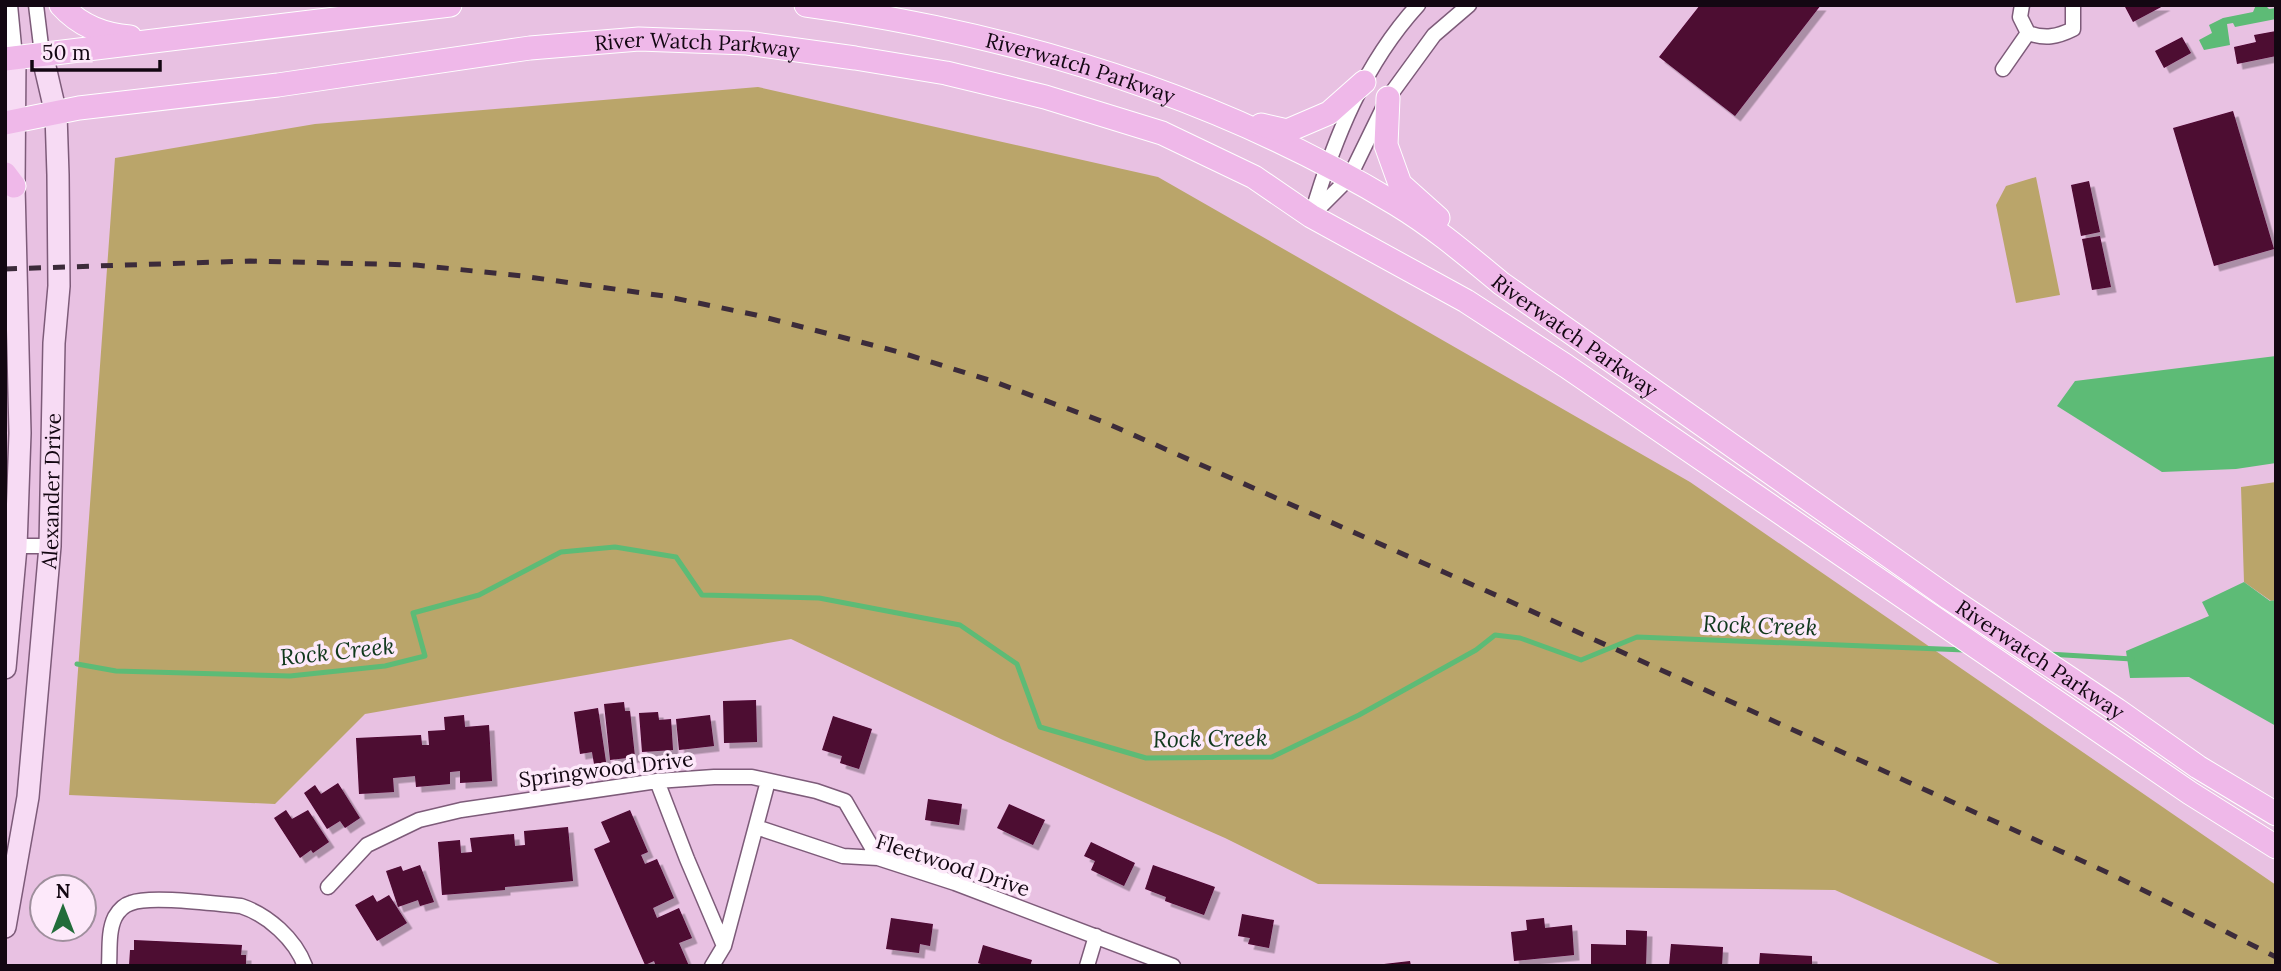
<svg xmlns="http://www.w3.org/2000/svg" width="2281" height="971" font-family="Lora,serif">
  <style>
    .green { fill: #baa56a }
    .water { fill: #5dbb76 }
    .lines { fill: none; stroke-linecap: round; stroke-linejoin: round }
    .stream { stroke: #5dbb76; stroke-width: 5 }
    .building { fill: #4d0730; filter: url(#shadow) }
    .minor-casing { stroke: #7d5b79; stroke-width: 17 }
    .secondary-casing { stroke: #7d5b79; stroke-width: 24 }
    .primary-casing { stroke: #fff; stroke-width: 25 }
    .minor { stroke: #fff; stroke-width: 14 }
    .secondary { stroke: #f7dbf4; stroke-width: 21 }
    .primary { stroke: #efb8e9; stroke-width: 23 }
    .rail { stroke: #3c2b3a; stroke-width: 5; stroke-dasharray: 12 12; stroke-linecap: butt }
    .labels { text-anchor: middle; dominant-baseline: central; stroke-width: 7; stroke-linejoin: round; paint-order: stroke }
    .street-label { font-size: 21px; fill: #130712; stroke: #fde9fa }
    .water-label { font-size: 23px; font-style: italic; fill: #10381c; stroke: #fde9fa }
  </style>
  <defs>
    <filter id="shadow"><feDropShadow dx="5.5" dy="5.5" stdDeviation="0" flood-color="#0004"/></filter>
  </defs>
  <rect width="100%" height="100%" fill="#e8c1e2"/>
  <path class="green" d="M758 87 1158 177 1690 482 2276 885V966H2004L1835 890 1318 884 1225 838 1003 740 791 639 365 714 275 804 69 795 115 158 315 124Z
    M2036 177 2060 295 2016 303 1996 205 2006 186Z
    M2276 482V600L2271 601 2244 582 2241 487Z"/>
  <path class="water" d="M2256 5H2265L2269 9 2276 8V19L2235 27 2233 23 2227 24 2230 45 2204 50 2199 40 2212 33 2209 25 2223 18 2253 12Z
    M2276 356V463L2236 469 2162 472 2057 406 2075 381Z
    M2244 582 2270 601 2276 600V726L2189 677 2130 678 2126 651 2209 616 2202 602Z"/>
  <g class="lines">
    <path class="stream" d="M2048 654 2132 659
      M77 664 116 671 290 676 385 666 425 656 413 613 479 595 561 552 615 547 676 557 702 595 819 598 960 625 1017 664 1040 727 1146 758 1272 757 1359 715 1476 650 1495 635 1520 638 1581 660 1637 637 1965 650"/>
  </g>
  <path class="building" d="M1700 5H1821L1735 116 1659 57Z
    M2124 5H2165L2133 22Z
    M2276 31V56L2237 64 2234 47 2256 42 2254 35Z
    M2182 37 2191 53 2164 68 2155 51Z
    M2233 111 2274 249 2214 266 2173 128Z
    M2089 181 2100 232 2081 236 2071 185Z
    M2100 236 2111 287 2092 290 2082 239Z
    M756 700 757 742 724 743 723 701Z
    M624 702 625 711H630L635 757 610 760 604 704Z
    M598 708 606 762 594 764 592 752 580 754 574 712Z
    M658 712 659 720 671 719 673 750 642 752 639 713Z
    M464 715 465 727 489 725 492 781 460 783V771L450 772V784L416 787 415 776 393 778 394 792 359 794 356 738 421 735 422 745H429L428 731 445 730 444 717Z
    M710 715 714 746 679 750 676 719Z
    M833 716 872 729 859 769 840 763 842 756 822 750Z
    M338 783 360 818 345 828 340 821 327 829 304 793 315 785 321 794Z
    M928 799 962 804 959 825 925 820Z
    M1009 804 1045 820 1033 845 997 828Z
    M286 810 292 819 308 810 329 842 313 853 311 850 300 858 274 818Z
    M630 810 648 852 641 855 645 864 657 859 674 898 653 908 657 918 679 908 692 938 679 943 689 966H656L654 961 645 965 594 849 610 842 601 822Z
    M568 827 573 881 505 887V890L442 895 438 842 460 840 461 853 472 852 470 838 514 834 515 846 525 845 524 831Z
    M1091 842 1135 863 1124 886 1091 870 1095 861 1084 856Z
    M420 865 434 902 420 906 418 900 398 907 386 871 401 866 403 871Z
    M1153 865 1215 887 1204 915 1165 901 1166 897 1145 889Z
    M373 895 377 902 389 895 407 923 377 941 355 905Z
    M1242 914 1274 920 1269 948 1248 944 1250 938 1238 936Z
    M891 918 933 924 930 946 920 944 919 953 886 949Z
    M1544 918 1545 928 1572 925 1574 955 1514 961 1511 932 1527 930 1526 920Z
    M1626 930 1647 931 1646 966H1591V944L1626 945Z
    M134 940 242 945 241 955H246V966H129L130 950H134Z
    M1671 944 1723 947 1722 966H1669Z
    M983 945 1032 960 1030 966H987L978 963Z
    M1760 953 1812 956V966H1759Z
    M1410 961 1411 966H1384V964Z"/>
  <g class="lines">
    <defs>
      <path id="minor" d="M10 5 15 57
        M36 5 42 54
        M2022 5 2020 17 2028 33C2045 39 2057 37 2073 29V5
        M2003 69 2028 33
        M1312 214C1334 139 1364 64 1418 5
        M1311 216 1349 178 1388 98 1434 35 1469 5
        M5 546H50
        M657 781 687 859 724 946
        M756 827 843 856 878 858 955 883 1173 966
        M328 887 367 845 419 820 461 810 657 781 714 777H752L816 791 845 801 878 858
        M109 966C110 950 108 931 115 917 119 910 124 905 131 903 151 895 216 904 241 906 268 915 295 939 305 966
        M712 966 724 946 768 781
        M1087 966 1096 936"/>
      <g id="secondary">
        <path d="M5 668 16 547 20 433 14 186 15 57"/>
        <path id="s1" d="M5 927 28 797 50 546 54 343 59 286 58 175 56 114 42 54"/>
      </g>
      <g id="primary">
        <path d="M61 5C79 25 104 35 130 37"/>
        <path id="s2" d="M806 5C1014 34 1216 95 1396 204 1434 227 1468 256 1502 284L1949 598 2117 710 2198 767 2276 814"/>
        <path d="M5 59 450 5"/>
        <path d="M1388 98 1386 145 1400 184 1438 218"/>
        <path id="s3" d="M5 123 79 108 278 85 530 48 639 39 747 43 855 58 946 73 1045 97 1162 133 1254 177 1311 216 1466 301 1566 366 2190 793 2276 847"/>
        <path d="M1261 125 1287 131 1329 113 1364 82"/>
        <path d="M5 174 14 186"/>
      </g>
    </defs>
    <use href="#minor" class="minor-casing"/>
    <use href="#secondary" class="secondary-casing"/>
    <use href="#primary" class="primary-casing"/>
    <use href="#minor" class="minor"/>
    <use href="#secondary" class="secondary"/>
    <use href="#primary" class="primary"/>
    <path class="rail" d="M5 269 250 261 416 265 522 276 664 296 756 315 899 352 992 381 1104 422 1507 600 2113 875 2276 957"/>
  </g>
  <g class="labels">
    <g class="street-label">
      <text stroke="none"><textPath href="#s3" startOffset="698">River Watch Parkway</textPath></text>
      <text stroke="none"><textPath href="#s2" startOffset="282">Riverwatch Parkway</textPath></text>
      <text stroke="none"><textPath href="#s2" startOffset="849">Riverwatch Parkway</textPath></text>
      <text stroke="none"><textPath href="#s1" startOffset="439">Alexander Drive</textPath></text>
      <text stroke="none"><textPath href="#s2" startOffset="1416">Riverwatch Parkway</textPath></text>
      <text transform="translate(606 769) rotate(-7)">Springwood Drive</text>
      <text transform="translate(953 865) rotate(18)">Fleetwood Drive</text>
    </g>
    <g class="water-label">
      <text transform="translate(1760 625) rotate(2)">Rock Creek</text>
      <text transform="translate(337 651) rotate(-6)">Rock Creek</text>
      <text transform="translate(1210 738) rotate(-1)">Rock Creek</text>
    </g>
  </g>
  <rect width="2281" height="971" fill="none" stroke="#130712" stroke-width="14"/>
  <g transform="translate(63 908)"><circle r="33" fill="#fde9fa" stroke="#9f8f9d" stroke-width="2"/>
  <path d="M0-5L12 26L0 18L-12 26Z" fill="#226c3a"/>
  <text y="-10" font-size="19" font-weight="bold" text-anchor="middle" fill="#130712">N</text>
  </g>
  <path d="M32 60v10h128v-10" fill="none" stroke="#130712" stroke-width="3.5"/>
  <text x="42" y="60" font-size="21" fill="#130712" stroke="#fde9fa" stroke-width="5" paint-order="stroke">50 m</text>
</svg>
